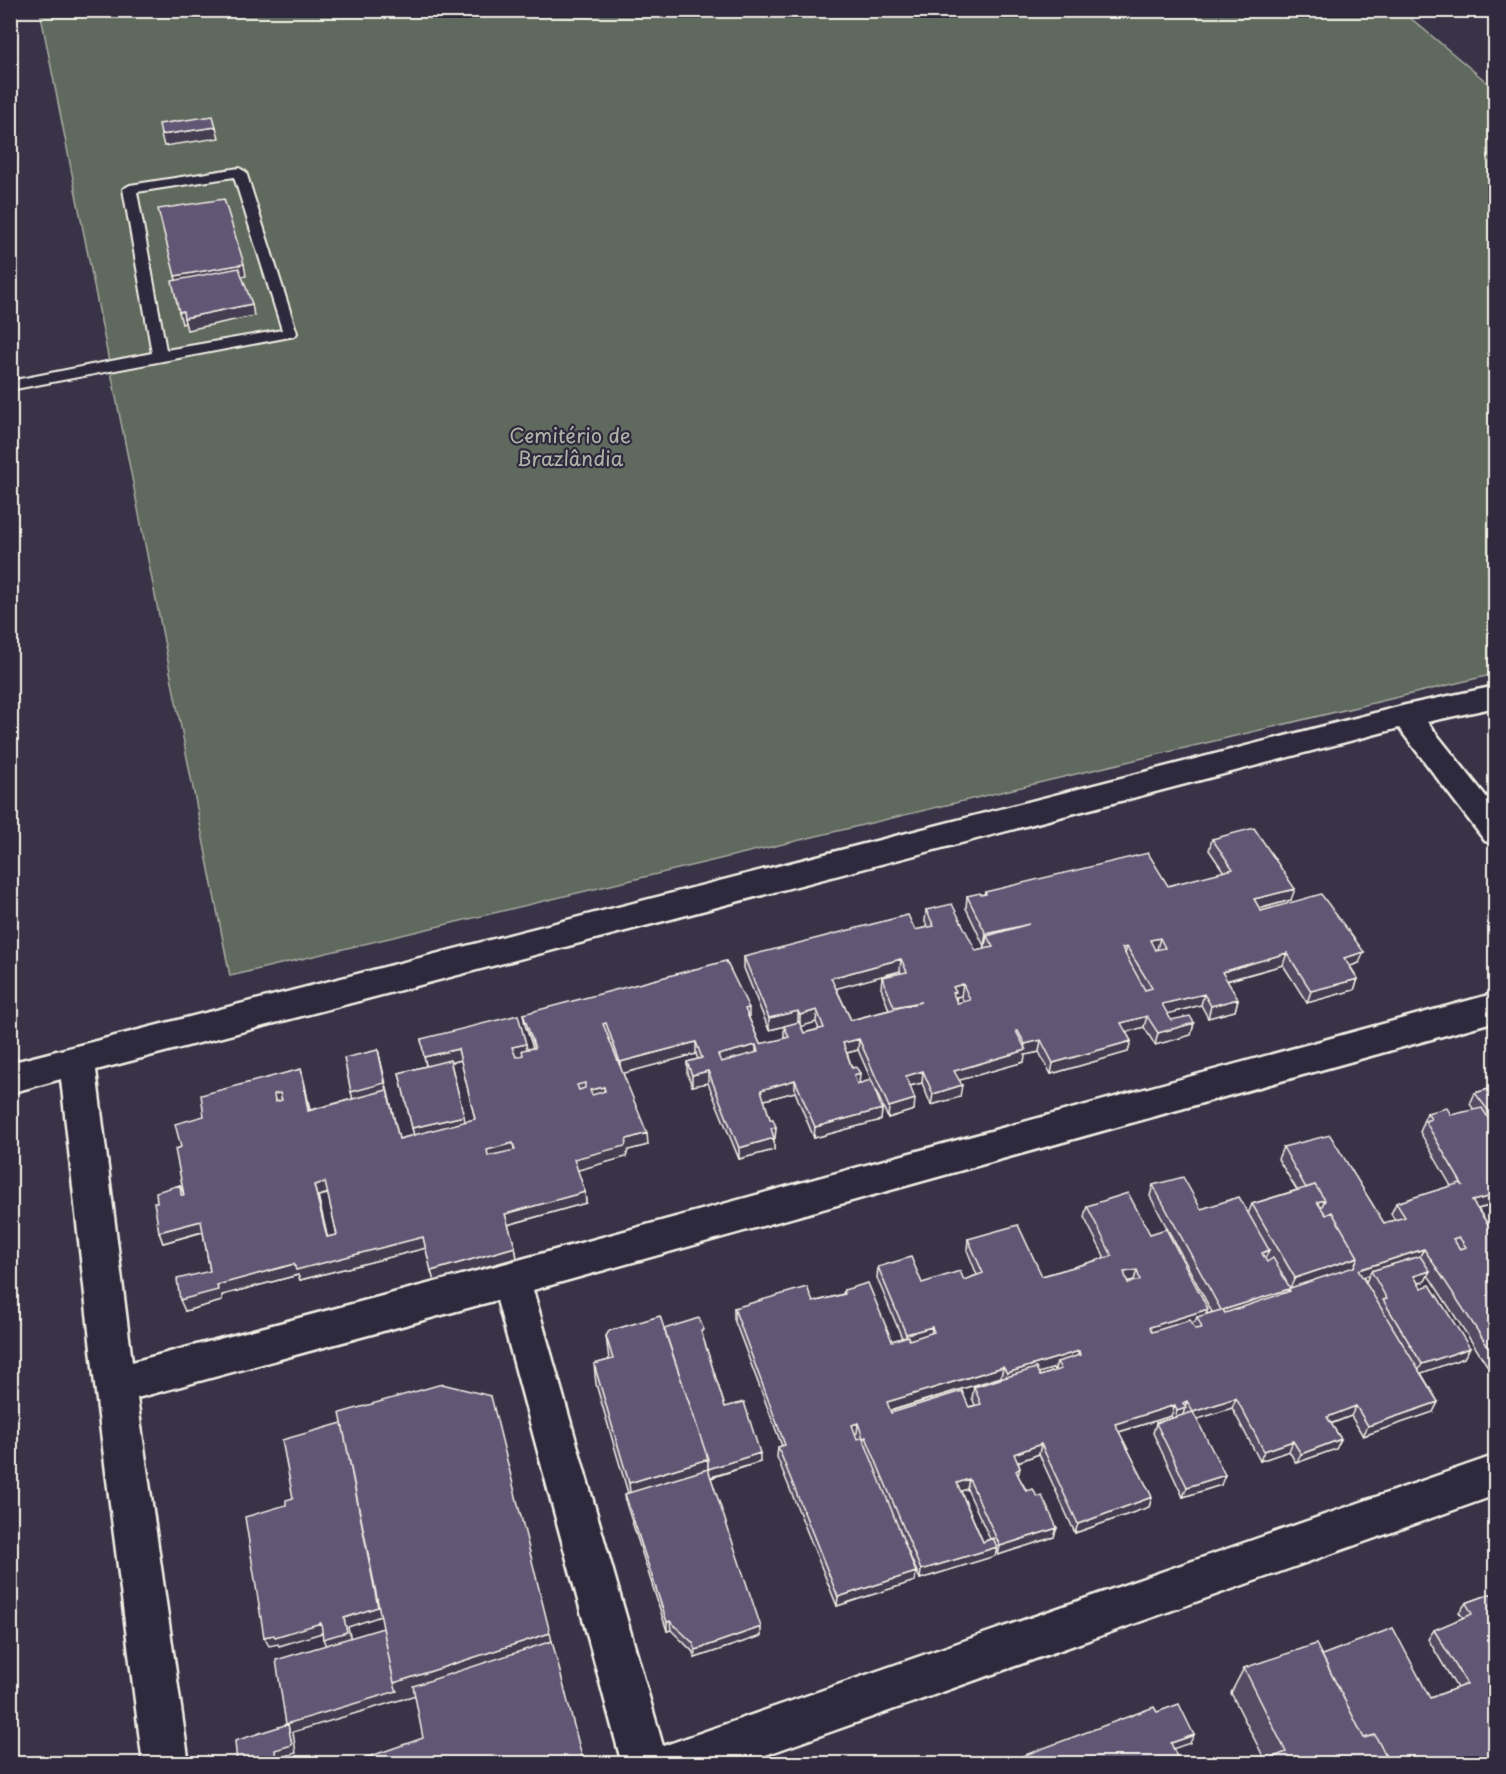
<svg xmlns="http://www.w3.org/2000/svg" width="1506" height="1774" font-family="'Playpen Sans',sans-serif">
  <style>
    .green { fill: #5f695d; stroke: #aaada2; stroke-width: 1.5 }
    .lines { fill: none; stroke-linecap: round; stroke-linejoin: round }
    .lane-casing { stroke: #f4f1e8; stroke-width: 4 }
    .street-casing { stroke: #f4f1e8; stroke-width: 5 }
    .lane { fill: #2f2a3d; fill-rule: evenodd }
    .street { fill: #2f2a3d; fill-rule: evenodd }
    .wall { fill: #544b64; stroke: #f4f1e8; stroke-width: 1.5; fill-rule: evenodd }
    .shaded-wall { fill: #453d51; stroke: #f4f1e8; stroke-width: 1.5 }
    .building { fill: #625774; stroke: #f4f1e8; stroke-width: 1.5; fill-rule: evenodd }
    .labels { text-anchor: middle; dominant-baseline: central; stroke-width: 4.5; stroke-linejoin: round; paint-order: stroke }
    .park-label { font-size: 20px; fill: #b1b4a9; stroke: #2f2a3d }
  </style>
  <rect width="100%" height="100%" fill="#393348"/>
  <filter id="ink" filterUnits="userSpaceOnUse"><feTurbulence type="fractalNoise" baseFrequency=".0167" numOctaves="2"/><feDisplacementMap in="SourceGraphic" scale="12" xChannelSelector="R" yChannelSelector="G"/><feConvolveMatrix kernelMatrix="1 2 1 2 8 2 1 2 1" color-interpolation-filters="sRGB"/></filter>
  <g filter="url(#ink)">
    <path class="green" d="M40 11H1402L1495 89V674L230 976Z"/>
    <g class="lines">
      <defs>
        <path id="lane" d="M239 168 246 172 297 333 295 336 10 390V381L152 353 123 189 130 185ZM234 177 282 330 166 350 137 192Z"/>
        <path id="street" d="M1496 686V707L1427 722 1496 809V845L1485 841 1399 728 96 1070 132 1362 511 1262 1496 993V1021L533 1290 663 1746 1496 1455V1495L740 1764H622L497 1300 137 1398 189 1764H143L95 1385 61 1079 10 1093V1063L1406 705Z"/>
      </defs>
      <use href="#lane" class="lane-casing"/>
      <use href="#street" class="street-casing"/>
      <use href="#lane" class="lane"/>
      <use href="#street" class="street"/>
    </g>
    <path class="wall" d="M1212 839 1291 900 1259 909 1261 911 1359 963 1350 966 1358 979 1354 990 1307 1003 1283 965 1227 981 1238 999 1235 1011 1208 1018 1201 1005 1167 1014 1171 1020 1194 1023 1191 1035 1155 1045 1144 1027 1126 1032 1131 1041 1128 1052 1051 1074 1039 1052 1025 1055 1024 1062 959 1080 960 1097 931 1105 922 1083 910 1086 914 1110 888 1118 858 1050 847 1053 852 1068 859 1083 882 1109 881 1120 814 1138 795 1092 764 1100 770 1119 776 1127 775 1138H774V1150L739 1159 708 1083 692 1086 687 1073V1062L698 1059 696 1054 623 1073 648 1145 628 1150 626 1157 577 1170 585 1192 586 1203 508 1225 515 1247 517 1258 434 1281 426 1248 300 1280 298 1275 222 1295V1301L185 1311 210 1271 203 1232 163 1243 159 1232 157 1202 180 1185 184 1195 181 1147 204 1116 304 1081 310 1110 352 1099 378 1050 399 1139 414 1135 399 1073 426 1066 421 1039 527 1049 533 1048 525 1025 523 1014 749 1008V1018L760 1044 784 1039V1026L798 1023 769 1030 744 968V957L915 930 928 927 925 922 926 910 976 951 985 949V945L984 946 966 908 967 896 981 895 984 894 985 892 1168 886 1224 872 1209 850ZM900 971 901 973 882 977 881 988 889 1010 851 1020 836 988ZM961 996 964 1002 957 1003 956 997ZM816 1022 819 1029 804 1033 801 1026ZM461 1060 475 1119 465 1122 451 1063ZM328 1194 337 1235 327 1237 318 1196Z
      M1496 1087V1204L1478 1209 1491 1229 1496 1228V1379L1428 1275 1425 1281 1418 1284 1464 1358 1421 1373 1438 1402 1433 1412 1363 1436 1351 1416 1331 1424 1341 1439 1336 1449 1296 1463 1289 1451 1260 1461 1232 1408 1197 1419 1221 1485 1183 1497 1153 1433 1156 1423 1172 1418 1171 1416 1119 1432 1152 1497 1149 1507 1075 1533 1039 1454 1018 1462 1020 1468 1018 1476 1054 1537 998 1555 996 1551 995 1556 920 1579 907 1549 916 1572 915 1581 837 1606 777 1457 778 1447 782 1446 734 1319V1308L813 1302 843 1294 844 1290 892 1341 902 1338 877 1278 878 1267 922 1283 964 1280 977 1275 967 1250 968 1239 1042 1276 1105 1258 1084 1217 1087 1206 1150 1234 1208 1309 1206 1315 1212 1312 1150 1196 1153 1185 1201 1209 1248 1214 1252 1204 1297 1190 1278 1159 1283 1147 1384 1223 1395 1220 1391 1214 1396 1203 1451 1186 1420 1132 1423 1125 1422 1124 1427 1113 1451 1115 1474 1110 1470 1104 1475 1093ZM1369 1275 1366 1282 1363 1277ZM1055 1368V1371L1040 1376 1038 1373ZM1001 1377 1002 1379 974 1387 972 1398 975 1405 969 1407 891 1413V1411ZM967 1489 990 1539 983 1542 961 1491Z
      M664 1329 704 1341 725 1407 760 1462 711 1478 761 1636 695 1658 693 1652 671 1630 667 1631 626 1503 625 1494 628 1493 596 1384 594 1364 609 1360 606 1336Z
      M1496 1592V1764L1265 1760 1231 1693 1244 1668 1322 1655 1430 1698 1457 1688 1428 1639 1434 1630 1463 1618 1459 1612 1466 1603Z"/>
    <path class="shaded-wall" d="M216 127 219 138 164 146 161 135Z
      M244 264 246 276 178 288 175 276Z
      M252 304 254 316 187 330 184 318Z
      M183 311 185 323 182 324 179 312Z
      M1295 889 1291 900 1250 911 1254 899Z
      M1029 924 987 936 985 945 984 946 986 934Z
      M1160 938 1157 949 1148 952 1150 940Z
      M1127 947 1124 958 1122 948Z
      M1364 952 1359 963 1339 970 1344 958Z
      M1287 953 1283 965 1218 983 1222 972Z
      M901 959 900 971 831 990V978Z
      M1358 979 1354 990 1307 1003 1311 991Z
      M963 984 961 996 956 997 955 1004 951 1005 953 987Z
      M1204 994 1201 1005 1159 1016 1162 1004Z
      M1238 999 1235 1011 1208 1018 1211 1006Z
      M817 1010 816 1022 800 1027V1015Z
      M798 1011V1023L769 1030V1018Z
      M1147 1016 1144 1027 1118 1035 1121 1023Z
      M1194 1023 1191 1035 1155 1045 1158 1033Z
      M859 1039 858 1050 843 1054V1043Z
      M1041 1040 1039 1052 1025 1055 1024 1062 953 1082 954 1071 1024 1051 1025 1044Z
      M1131 1041 1128 1052 1051 1074 1053 1063Z
      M696 1042V1054L621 1074 620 1062Z
      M526 1044 528 1055 514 1058 512 1047Z
      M756 1045V1056L718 1066V1055Z
      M458 1049 461 1060 427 1068 424 1057Z
      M378 1050 388 1095 354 1103 351 1092Z
      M301 1069 304 1081 312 1122 308 1111Z
      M708 1071V1083L692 1086V1075Z
      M923 1071 922 1083 904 1087 906 1076Z
      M860 1073 859 1085 853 1086 854 1075Z
      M795 1080V1092L761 1101V1090Z
      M962 1085 960 1097 931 1105 933 1094Z
      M604 1087 605 1098 592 1102 590 1090Z
      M280 1093 283 1104 275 1102 274 1094Z
      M915 1099 914 1110 888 1118 889 1107Z
      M882 1109 881 1120 814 1138 815 1127Z
      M464 1116 466 1127 415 1139 412 1128Z
      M776 1127 775 1138 770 1139 771 1128Z
      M647 1133 648 1145 628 1150 626 1157 575 1171 574 1159 627 1139Z
      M774 1138V1150L739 1159V1148Z
      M513 1143 515 1154 489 1161 487 1150Z
      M325 1182 329 1193 318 1196 330 1248 314 1185Z
      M585 1192 586 1203 507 1225 505 1214Z
      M1496 1195V1204L1466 1212 1472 1201Z
      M1325 1200 1316 1221 1317 1202Z
      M201 1221 205 1231 163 1243 159 1232Z
      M423 1237 426 1248 300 1280 298 1275 222 1295V1301L185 1311 180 1300 217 1285 294 1264Z
      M515 1247 517 1258 434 1281 431 1271Z
      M1424 1249 1418 1259 1371 1271 1369 1275 1353 1280 1358 1270Z
      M1269 1250 1264 1261 1262 1253Z
      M1358 1257 1349 1278 1290 1291 1289 1290 1295 1278Z
      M1137 1270 1134 1280 1121 1283 1124 1272Z
      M1430 1271 1425 1281 1408 1287 1414 1276Z
      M1289 1289 1284 1299 1219 1320 1223 1310Z
      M1208 1309 1204 1319 1197 1317 1195 1322 1147 1337 1150 1327Z
      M932 1327 931 1337 905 1344 906 1334Z
      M1470 1348 1464 1358 1416 1375 1422 1364Z
      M1079 1351 1076 1361 1057 1362 1055 1368 1005 1383 1007 1373Z
      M1003 1367 1001 1377 886 1412 887 1402Z
      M1236 1398 1232 1408 1189 1422 1193 1412Z
      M1187 1401 1182 1418 1174 1421 1177 1411 1183 1403Z
      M1438 1402 1433 1412 1363 1436 1368 1426Z
      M1175 1405 1171 1416 1112 1434 1115 1424Z
      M1356 1406 1351 1416 1322 1427 1327 1417Z
      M858 1423 857 1433 851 1435 852 1425Z
      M1341 1439 1336 1449 1296 1463 1301 1454Z
      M1293 1441 1289 1451 1260 1461 1264 1451Z
      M1041 1444 1039 1454 1012 1464 1014 1454Z
      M760 1453V1462L708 1478V1469Z
      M708 1459V1478L631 1502 629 1483Z
      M1225 1475 1221 1485 1183 1497 1187 1487Z
      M969 1479 967 1489 956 1493 957 1483Z
      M1152 1497 1149 1507 1075 1533 1078 1524Z
      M1057 1528 1054 1537 998 1555 1000 1546Z
      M997 1547 995 1556 920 1579 921 1570Z
      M916 1572 915 1581 837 1606 838 1597Z
      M380 1606 384 1615 348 1627 351 1640 327 1648 323 1639 344 1618Z
      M670 1621 671 1630 667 1631V1622Z
      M321 1623 325 1632 279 1646 278 1644 269 1646 264 1637Z
      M761 1627V1636L695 1658V1650Z
      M550 1633 554 1650 400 1700 293 1732 296 1753 279 1758 280 1764H265L275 1750 286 1724 394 1683Z
      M1194 1735 1190 1743 1167 1751 1171 1743Z"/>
    <path class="building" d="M213 116 216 127 161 135 159 124Z
      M224 199 244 264 175 276 158 209Z
      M239 268 252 304 184 318 183 311 179 312 172 281Z
      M1254 828 1295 889 1254 899 1261 911 1321 894 1364 952 1344 958 1358 979 1311 991 1287 953 1222 972 1238 999 1211 1006 1204 994 1162 1004 1171 1020 1190 1016 1194 1023 1158 1033 1147 1016 1121 1023 1131 1041 1053 1063 1041 1040 1025 1044 1018 1031H1016L1026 1050 954 1071 962 1085 933 1094 923 1071 906 1076 915 1099 889 1107 859 1039 843 1043 852 1068 856 1067 860 1073 854 1075 857 1084 871 1080 882 1109 815 1127 795 1080 761 1090 770 1119H773L776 1127 771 1128 774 1138 739 1148 708 1071 692 1075 687 1062 702 1058 696 1042 620 1062 606 1023 603 1024 647 1133 627 1139 625 1146 574 1159 585 1192 505 1214 515 1247 431 1271 423 1237 296 1270 294 1264 217 1285 218 1290 180 1300 177 1279 210 1271 201 1221 159 1232 154 1202H157L156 1192 180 1185 181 1195H184L175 1149 181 1147 175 1124 204 1116 201 1095 301 1069 308 1111 387 1090 399 1139 475 1119 458 1049 424 1057 421 1039 518 1015 526 1044 512 1047 516 1057 523 1055 522 1050 535 1048 523 1014 726 961 749 1008 745 1009 760 1044 778 1040 789 1037 784 1026 799 1022 804 1033 824 1028 817 1010 800 1015 798 1011 769 1018 744 957 908 915 915 930 934 926 926 910 952 904 976 951 993 947 987 936 1029 924 986 934 967 896 980 893 981 895 986 894 985 892 1148 853 1168 886 1233 869 1212 839ZM1160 938 1165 948 1155 950 1150 940ZM1127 947 1152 988 1145 990 1122 948ZM901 959 907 972 882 977 894 1007 921 1002 851 1020 831 978ZM963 984 970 1000 957 1003 953 993 956 992 953 987ZM756 1045 758 1052 721 1062 718 1055ZM585 1083V1088L579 1090 577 1085ZM604 1087 605 1091 592 1095 590 1090ZM280 1093 282 1100 275 1102 274 1094ZM513 1143 515 1150 488 1156 487 1150ZM325 1182 337 1235 327 1237 314 1185Z
      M378 1050 385 1083 351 1092 344 1058Z
      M450 1060 464 1116 412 1128 399 1073Z
      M1496 1087V1121L1475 1093Z
      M1447 1108 1451 1115 1482 1108 1496 1130V1195L1472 1201 1491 1229 1496 1228V1359L1424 1249 1358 1270 1438 1402 1368 1426 1356 1406 1327 1417 1341 1439 1301 1454 1293 1441 1264 1451 1236 1398 1193 1412 1187 1401 1183 1403 1186 1408 1177 1411 1175 1405 1115 1424 1152 1497 1078 1524 1041 1444 1014 1454 1020 1468 1016 1471 1026 1491 1033 1489 1037 1497 1042 1496 1057 1528 1000 1546 969 1479 957 1483 983 1542 993 1538 997 1547 921 1570 866 1437 863 1438 916 1572 838 1597 778 1447 785 1445 734 1308 807 1287 813 1302 845 1294 844 1290 868 1283 892 1341 908 1336 909 1340 934 1332 932 1327 906 1334 878 1267 911 1257 922 1283 960 1271 964 1280 983 1273 968 1239 1018 1225 1042 1276 1112 1256 1087 1206 1128 1193 1150 1234 1166 1229 1208 1309 1150 1327 1152 1332 1190 1320 1195 1329 1202 1328 1197 1317 1221 1310 1153 1185 1183 1177 1201 1209 1239 1197 1269 1250 1262 1253 1267 1262 1273 1258 1290 1288 1354 1267 1358 1257 1332 1212 1326 1215 1321 1208 1325 1200 1315 1185 1306 1188 1283 1147 1330 1135 1384 1223 1405 1217 1396 1203 1460 1183 1463 1186 1425 1121 1431 1119 1427 1113ZM1459 1237 1466 1247 1460 1249 1453 1239ZM1137 1270 1140 1280 1128 1283 1124 1272ZM1289 1289 1290 1291 1225 1313 1223 1310ZM1079 1351 1080 1355 1057 1362 1061 1369 1040 1376 1036 1368 974 1387 981 1404 969 1407 962 1391 891 1413 887 1402 1003 1367 1007 1373ZM858 1423 863 1438 857 1439 852 1425Z
      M1315 1185 1325 1200 1317 1202 1326 1215 1332 1212 1358 1257 1295 1278 1252 1204Z
      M1420 1256 1430 1271 1414 1276 1421 1288 1430 1285 1470 1348 1422 1364 1383 1300 1387 1299 1371 1271Z
      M660 1316 708 1459 629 1483 594 1364 613 1359 606 1336 609 1331Z
      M699 1318 704 1330 701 1331 725 1407 744 1402 760 1453 708 1469V1459L664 1329Z
      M442 1384 491 1396 550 1633 394 1683 340 1413Z
      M1193 1412 1225 1475 1187 1487 1156 1423Z
      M342 1423 378 1607 344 1618 347 1632 323 1639 321 1623 275 1637 274 1635 264 1637 245 1517 286 1505V1500L293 1498 282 1440Z
      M708 1469 761 1627 695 1650 693 1643 670 1621 667 1622 625 1494Z
      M1496 1592V1764H1390L1375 1735 1364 1738 1322 1655 1393 1628 1430 1698 1467 1684 1434 1630 1472 1614 1466 1603Z
      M383 1628 394 1683 397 1691 286 1724 276 1660Z
      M552 1641 584 1764H348L423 1738 413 1686Z
      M1316 1644 1364 1738 1375 1735 1390 1764H1256L1286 1752 1244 1668Z
      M1179 1704 1194 1735 1171 1743 1180 1764H1001L1154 1707 1157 1712Z
      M288 1724 292 1745 275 1750 276 1760 265 1764H237L235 1741Z"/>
  </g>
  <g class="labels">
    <g class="park-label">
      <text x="570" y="435">Cemitério de<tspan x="570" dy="23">Brazlândia</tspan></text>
    </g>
  </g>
  <rect width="1506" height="1774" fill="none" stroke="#2f2a3d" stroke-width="36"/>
  <rect x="18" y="18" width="1470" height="1738" fill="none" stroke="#f4f1e8" stroke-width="2" filter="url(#ink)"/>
</svg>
